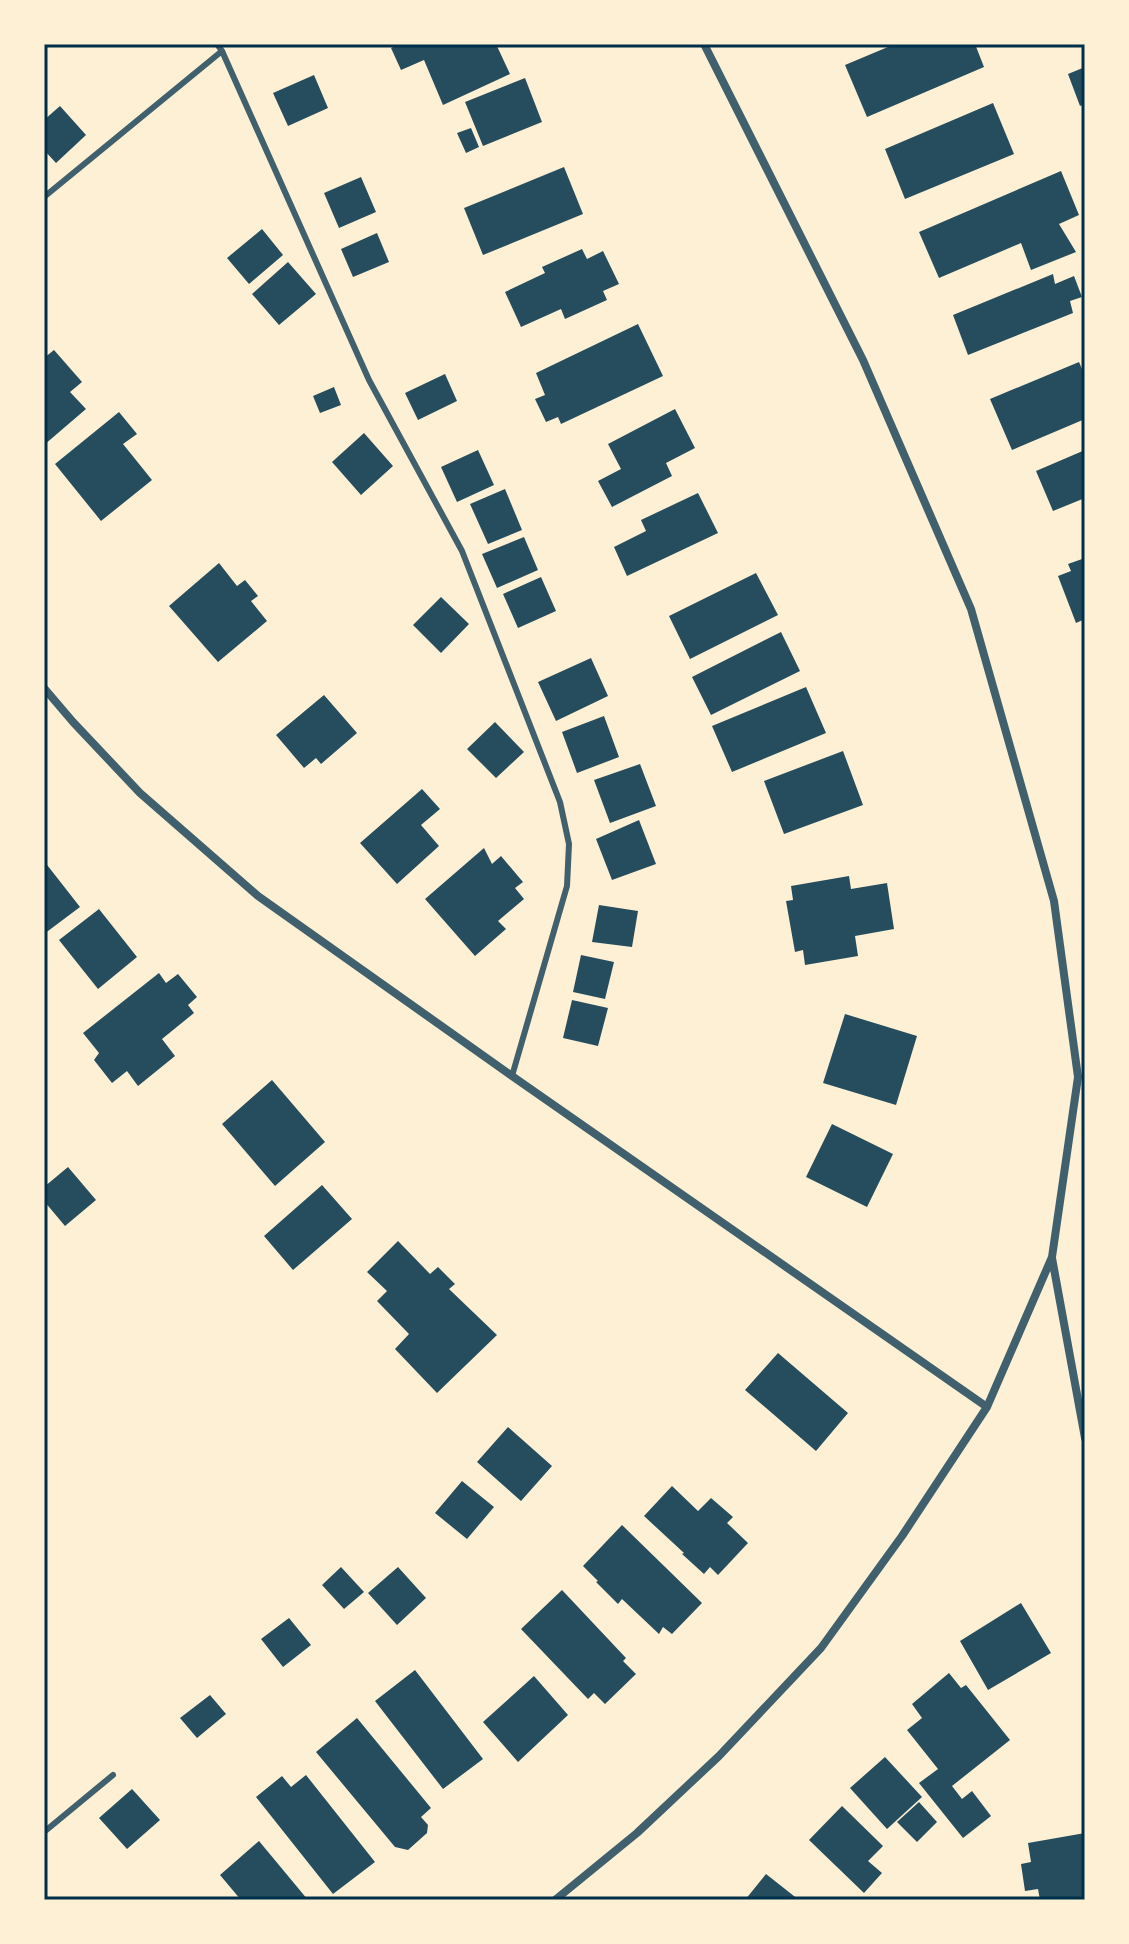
<svg xmlns="http://www.w3.org/2000/svg" width="1129" height="1944" font-family="Mulish,sans-serif">
  <style>
    .building { fill: #264d5e }
    .lines { fill: none; stroke-linecap: round; stroke-linejoin: round }
    .service { stroke: #3f606c; stroke-width: 6 }
    .minor { stroke: #3f606c; stroke-width: 8 }
    .neatline { fill: none; stroke: #003049; stroke-width: 3 }
  </style>
  <rect width="100%" height="100%" fill="#fdf0d5"/>
  <path class="building" d="M399 44H496L510 74 443 105 424 60 401 70 391 48Z
    M895 44H975L984 67 867 117 845 65Z
    M1085 67V104L1080 106 1068 74Z
    M314 75 328 108 288 126 273 93Z
    M525 78 542 122 483 146 465 102Z
    M993 103 1014 154 905 199 885 149Z
    M60 106 86 135 56 163 44 150V120Z
    M471 128 479 147 466 153 457 133Z
    M564 167 583 214 483 255 464 208Z
    M1061 171 1079 215 1059 224 1076 252 1031 270 1021 243 939 278 919 232Z
    M361 177 376 212 339 228 324 193Z
    M262 229 283 255 249 284 227 258Z
    M377 233 389 262 353 277 341 249Z
    M582 249 587 259 603 251 619 284 603 291 607 300 565 319 561 309 521 327 505 292 545 273 542 267Z
    M288 262 316 294 279 325 252 294Z
    M1053 274 1055 284 1074 276 1082 297 1070 301 1073 313 968 355 953 315Z
    M638 324 663 376 561 424 558 417 546 422 535 399 545 395 536 373Z
    M54 350 82 382 70 392 86 409 44 445V358Z
    M1079 362 1085 376V419L1012 450 990 399Z
    M445 374 457 401 418 420 405 393Z
    M334 387 341 405 320 413 313 396Z
    M675 409 695 448 666 463 672 476 612 507 598 481 621 469 608 444Z
    M119 412 137 434 123 444 152 480 101 521 55 464Z
    M364 433 393 466 361 495 332 462Z
    M478 450 494 485 457 502 441 467Z
    M1085 450V498L1053 511 1036 471Z
    M505 489 522 530 488 544 470 504Z
    M698 493 718 533 627 576 614 547 646 531 641 520Z
    M524 537 538 570 497 588 482 554Z
    M1085 558V619L1076 623 1058 576 1071 571 1068 564Z
    M219 563 237 586 245 580 258 596 251 601 267 621 218 662 169 606Z
    M756 573 778 615 690 659 669 616Z
    M541 577 556 611 518 628 503 594Z
    M441 597 469 624 441 653 413 625Z
    M781 632 800 671 711 715 692 677Z
    M591 658 608 696 556 721 538 682Z
    M806 687 826 733 732 772 712 726Z
    M324 695 357 733 321 764 316 758 304 768 276 735Z
    M604 716 619 757 577 773 562 732Z
    M495 722 524 752 496 778 467 749Z
    M843 751 863 805 784 834 764 781Z
    M640 764 656 806 610 823 594 780Z
    M422 789 440 809 421 825 439 846 397 884 360 843Z
    M639 820 656 864 612 880 596 839Z
    M484 848 492 864 501 856 523 882 515 888 524 899 498 921 506 929 475 956 425 899Z
    M44 861 80 907 44 934Z
    M849 876 851 889 887 883 894 929 855 936 858 956 805 965 803 950 795 952 786 901 793 900 791 886Z
    M599 905 638 911 632 947 592 942Z
    M99 909 137 957 98 989 59 940Z
    M581 955 614 962 605 999 573 992Z
    M159 973 166 983 178 974 197 997 188 1005 194 1013 162 1039 175 1056 138 1086 127 1071 112 1083 94 1060 99 1053 83 1033Z
    M572 1000 608 1008 598 1046 563 1038Z
    M845 1014 917 1036 896 1105 823 1083Z
    M272 1080 325 1142 275 1186 222 1124Z
    M832 1124 893 1154 867 1207 806 1177Z
    M68 1167 96 1200 65 1226 44 1201V1187Z
    M322 1185 352 1219 293 1270 264 1236Z
    M398 1241 430 1274 438 1267 455 1284 449 1289 497 1335 437 1393 395 1349 409 1334 377 1301 387 1291 367 1272Z
    M778 1353 848 1413 816 1451 745 1390Z
    M508 1427 552 1466 521 1501 477 1462Z
    M462 1481 494 1507 467 1539 435 1513Z
    M672 1486 698 1511 711 1498 733 1517 727 1523 748 1543 718 1575 710 1567 704 1574 682 1554 684 1553 644 1516Z
    M622 1525 702 1603 672 1634 663 1627 659 1634 622 1599 618 1604 596 1582 598 1581 583 1566Z
    M341 1567 364 1592 344 1609 322 1585Z
    M398 1567 426 1598 397 1625 368 1593Z
    M562 1590 626 1658 623 1661 636 1674 605 1704 594 1693 588 1699 521 1629Z
    M1021 1603 1051 1653 988 1690 960 1641Z
    M289 1618 311 1645 283 1667 261 1639Z
    M415 1670 483 1759 443 1789 375 1701Z
    M949 1673 961 1688 966 1685 1010 1740 952 1786 962 1799 972 1791 991 1816 963 1838 919 1783 938 1769 907 1730 922 1718 912 1704Z
    M534 1676 568 1715 518 1762 483 1722Z
    M210 1695 226 1714 197 1738 180 1718Z
    M357 1718 431 1808 421 1817 428 1825 427 1833 408 1850 395 1847 316 1752Z
    M885 1757 922 1797 887 1829 850 1788Z
    M306 1775 375 1862 333 1894 256 1797 282 1776 291 1787Z
    M132 1789 160 1820 127 1849 99 1818Z
    M919 1802 937 1822 917 1842 897 1822Z
    M842 1806 883 1846 868 1861 882 1873 864 1893 809 1840Z
    M1085 1833V1900H1040L1038 1889 1025 1891 1021 1864 1031 1862 1028 1843Z
    M259 1841 308 1900H241L220 1875Z
    M766 1874 799 1900H745Z"/>
  <g class="lines">
    <path class="service" d="M217 44 222 51 369 380 462 551 560 802 569 844 567 886 512 1076
      M44 197 222 51
      M44 1832 113 1775"/>
    <path class="minor" d="M44 688 73 722 140 793 258 896 512 1076 987 1407
      M1052 1258 1085 1438
      M555 1900 637 1833 719 1756 821 1648 902 1536 987 1407 1052 1257 1078 1077 1054 901 971 609 863 360 704 44"/>
  </g>
  <rect width="1129" height="1944" fill="none" stroke="#fdf0d5" stroke-width="92"/>
  <rect x="46" y="46" width="1037" height="1852" class="neatline"/>
</svg>
